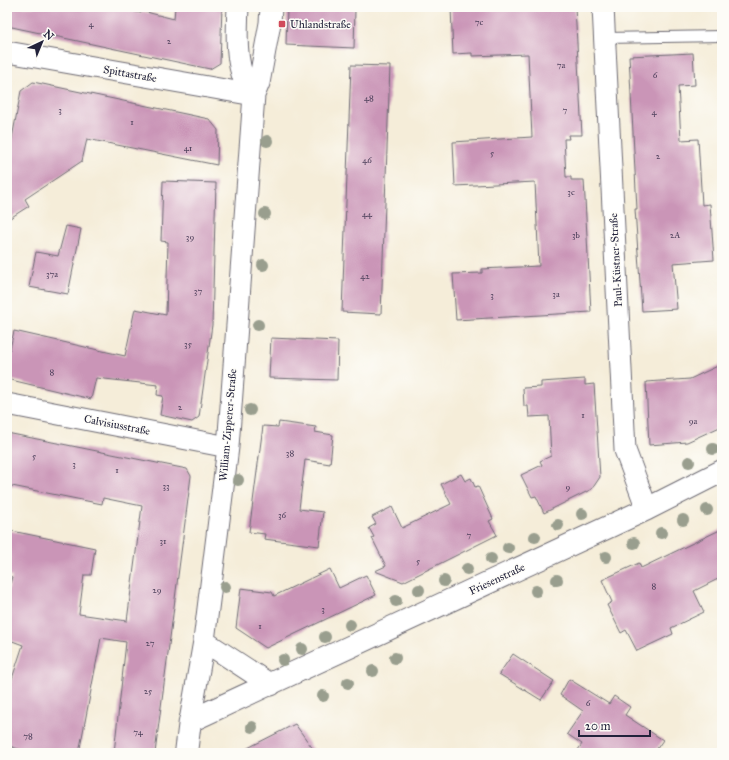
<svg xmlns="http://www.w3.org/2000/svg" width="729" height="760" font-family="'IM FELL Great Primer',serif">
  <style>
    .building { fill: #ca95b7 }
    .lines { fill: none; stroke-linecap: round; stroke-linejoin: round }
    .service-casing { stroke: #6c6972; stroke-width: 12 }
    .minor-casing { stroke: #6c6972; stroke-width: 23 }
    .tertiary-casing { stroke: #6c6972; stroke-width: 24 }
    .service { stroke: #fff; stroke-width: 10 }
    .minor { stroke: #fff; stroke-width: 21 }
    .tertiary { stroke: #fff; stroke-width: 22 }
    .tree { fill: #999e8e }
    .poi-dot { fill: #d1495b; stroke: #fdfcf7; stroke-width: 1.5 }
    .labels { text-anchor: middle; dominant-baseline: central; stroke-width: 3; stroke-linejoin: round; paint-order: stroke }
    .number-label { font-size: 9px; fill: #4c3f5a }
    .poi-label { font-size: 11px; fill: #22223b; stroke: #fdfcf7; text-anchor: start }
    .street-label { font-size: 11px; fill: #22223b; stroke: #fdfcf7 }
  </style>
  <rect width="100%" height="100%" fill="#fdfcf7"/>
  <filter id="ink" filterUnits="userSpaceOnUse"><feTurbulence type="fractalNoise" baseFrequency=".025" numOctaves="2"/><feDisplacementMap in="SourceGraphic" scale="8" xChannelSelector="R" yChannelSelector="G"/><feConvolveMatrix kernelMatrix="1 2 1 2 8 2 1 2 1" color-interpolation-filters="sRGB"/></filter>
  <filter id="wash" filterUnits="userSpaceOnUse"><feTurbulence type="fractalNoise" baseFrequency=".012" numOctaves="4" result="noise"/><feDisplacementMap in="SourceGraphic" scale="16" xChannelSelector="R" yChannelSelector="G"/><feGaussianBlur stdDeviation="0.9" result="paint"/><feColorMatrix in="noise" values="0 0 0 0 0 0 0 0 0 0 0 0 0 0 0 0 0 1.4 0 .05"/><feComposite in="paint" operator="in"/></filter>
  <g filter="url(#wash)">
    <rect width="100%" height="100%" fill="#f5edd9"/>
    <g id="blocks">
      <path class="building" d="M7 7H113L141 13 142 11 174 19 175 7H222L220 63 210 69 7 26Z
        M478 7H575L582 135H568L569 139H564L566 177H571V180H584L591 312 456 320 453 274 482 273V269L539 266 535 182 455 186 453 142 532 137 528 54 472 56V53L453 54 451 8Z
        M287 8 355 9 354 48 286 45Z
        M693 53 695 85 678 86 681 140 698 139 702 205 710 204 714 260 673 263 677 309 642 311 635 209H637L629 56Z
        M351 65 390 66 381 314 342 312Z
        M33 82 209 119 218 130 217 165 87 139 82 161 25 199 29 206 7 220V160L8 159 21 91Z
        M163 181 216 183 212 325 199 417 192 422 160 415 163 396 157 395 158 385 96 378 91 399 7 379V362L14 331 125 356 135 309 166 315 168 242 161 241Z
        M66 226 81 229 68 294 29 287 36 252 58 256Z
        M271 338 338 341 337 380 269 378Z
        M722 364V426L687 442 649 445 646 382 690 379Z
        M585 379V385L594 384 600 477 592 489 544 513 536 496 532 497 521 475 542 465 540 461 551 456 549 416 529 417 528 406H524L523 388 541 387V382Z
        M279 422 316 427 315 432 333 435 330 464 305 460 299 509 323 512 319 546 264 539 265 534 249 532 263 426 278 427Z
        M7 433 187 469 191 476 155 753H114L126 642 101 638 79 753H29L7 745V694L23 645 7 639V593L12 577 7 575V530L95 548 91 575H84L79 614 127 621 142 506 103 498 102 504 7 485Z
        M461 474 465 481 471 478 475 487 478 486 493 519 489 521 497 535 403 582 375 571 386 566 372 538 374 537 369 528 376 524 372 517 392 507 402 528 451 504 441 484Z
        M722 529V577L694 591 704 612 671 628 673 634 637 651 626 630 621 633 607 605 612 602 602 580 639 563 641 568Z
        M330 569 339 588 366 575 376 595 266 648 236 628 241 588 272 592 274 596Z
        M513 654 554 681 541 700 499 674Z
        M569 679 609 704 614 696 630 707 625 715 663 740 654 753H576L582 744 567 734 583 711 560 695Z
        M295 724 316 753H238Z"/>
    </g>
  </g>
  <g filter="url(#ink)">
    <use href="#blocks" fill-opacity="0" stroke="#6c6972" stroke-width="1"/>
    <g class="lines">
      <defs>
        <path id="service" d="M604 38 722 36"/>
        <path id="minor" d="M238 7C237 30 235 60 245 82 248 87 251 91 254 95
          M603 7 625 450 647 509
          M7 52 254 95
          M7 404 228 447
          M204 641 271 685
          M190 721 204 641 228 447 254 95 259 83 270 23 271 7"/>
        <path id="tertiary" d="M186 753 190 721 647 509 722 471"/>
      </defs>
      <use href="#service" class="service-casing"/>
      <use href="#minor" class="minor-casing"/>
      <use href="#tertiary" class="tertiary-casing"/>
      <use href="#service" class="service"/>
      <use href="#minor" class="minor"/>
      <use href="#tertiary" class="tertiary"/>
    </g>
    <g class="tree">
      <circle cx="267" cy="141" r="6"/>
      <circle cx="265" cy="214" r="6"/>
      <circle cx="263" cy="265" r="6"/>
      <circle cx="258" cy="325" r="6"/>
      <circle cx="250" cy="410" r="6"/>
      <circle cx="713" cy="449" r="6"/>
      <circle cx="689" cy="462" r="6"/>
      <circle cx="238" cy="480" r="6"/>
      <circle cx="707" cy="510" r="6"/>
      <circle cx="582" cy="514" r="6"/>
      <circle cx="683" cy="520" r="6"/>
      <circle cx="558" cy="525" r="6"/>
      <circle cx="661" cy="533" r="6"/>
      <circle cx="535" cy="537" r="6"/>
      <circle cx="634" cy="543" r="6"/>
      <circle cx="508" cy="548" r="6"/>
      <circle cx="606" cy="557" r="6"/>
      <circle cx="491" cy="559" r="6"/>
      <circle cx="467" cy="569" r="6"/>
      <circle cx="557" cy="580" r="6"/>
      <circle cx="444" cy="581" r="6"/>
      <circle cx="225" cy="587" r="6"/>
      <circle cx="419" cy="590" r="6"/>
      <circle cx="536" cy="591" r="6"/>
      <circle cx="396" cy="601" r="6"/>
      <circle cx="350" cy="625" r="6"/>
      <circle cx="325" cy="637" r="6"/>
      <circle cx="302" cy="649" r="6"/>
      <circle cx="395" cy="658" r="6"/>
      <circle cx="283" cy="660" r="6"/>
      <circle cx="373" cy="671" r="6"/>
      <circle cx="348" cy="683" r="6"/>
      <circle cx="323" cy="696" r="6"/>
      <circle cx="252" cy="727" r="6"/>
    </g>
  </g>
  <rect class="poi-dot" x="278" y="20" width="8" height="8" rx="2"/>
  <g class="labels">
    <g class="number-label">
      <text x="479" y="21">7c</text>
      <text x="91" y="23">4</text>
      <text x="169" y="40">2</text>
      <text x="561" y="64">7a</text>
      <text x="655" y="74">6</text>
      <text x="369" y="97">48</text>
      <text x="60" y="109">3</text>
      <text x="565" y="109">7</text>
      <text x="654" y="111">4</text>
      <text x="132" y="121">1</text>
      <text x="188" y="147">41</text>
      <text x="492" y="152">5</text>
      <text x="658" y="155">2</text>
      <text x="367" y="159">46</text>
      <text x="571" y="191">3c</text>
      <text x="367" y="213">44</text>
      <text x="576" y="234">3b</text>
      <text x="675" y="234">2A</text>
      <text x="190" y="236">39</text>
      <text x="52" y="273">37a</text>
      <text x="365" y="275">42</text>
      <text x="198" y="290">37</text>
      <text x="556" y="293">3a</text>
      <text x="492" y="294">3</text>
      <text x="188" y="343">35</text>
      <text x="52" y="371">8</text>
      <text x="180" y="406">2</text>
      <text x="583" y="414">1</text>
      <text x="693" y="420">9a</text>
      <text x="290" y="452">38</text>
      <text x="34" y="455">5</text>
      <text x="74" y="463">3</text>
      <text x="117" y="469">1</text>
      <text x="166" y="485">33</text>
      <text x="568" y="486">9</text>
      <text x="282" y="514">36</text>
      <text x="469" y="534">7</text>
      <text x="163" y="540">31</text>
      <text x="418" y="560">5</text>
      <text x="654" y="585">8</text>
      <text x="157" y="589">29</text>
      <text x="323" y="608">3</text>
      <text x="260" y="625">1</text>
      <text x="150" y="642">27</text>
      <text x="148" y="690">25</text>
      <text x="588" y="702">6</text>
      <text x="138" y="731">74</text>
      <text x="28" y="735">78</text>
    </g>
    <g class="poi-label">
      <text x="290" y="24">Uhlandstraße</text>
    </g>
    <g class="street-label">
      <text transform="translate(130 74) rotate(10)">Spittastraße</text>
      <text transform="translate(616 260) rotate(-93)">Paul-Küstner-Straße</text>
      <text transform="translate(117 425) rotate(11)">Calvisiusstraße</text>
      <text transform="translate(228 425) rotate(-85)">William-Zipperer-Straße</text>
      <text transform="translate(497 579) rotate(-25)">Friesenstraße</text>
    </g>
  </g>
  <rect width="729" height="760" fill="none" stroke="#fdfcf7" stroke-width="24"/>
  <g transform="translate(42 42) rotate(44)" stroke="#fdfcf7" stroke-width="3" paint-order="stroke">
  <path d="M0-3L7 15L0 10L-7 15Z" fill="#22223b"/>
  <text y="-6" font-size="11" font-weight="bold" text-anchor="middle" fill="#22223b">N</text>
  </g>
  <path d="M579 730v6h71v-6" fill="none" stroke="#22223b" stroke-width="2"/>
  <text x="585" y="730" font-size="12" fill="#22223b" stroke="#fdfcf7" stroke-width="3" paint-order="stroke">20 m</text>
</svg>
